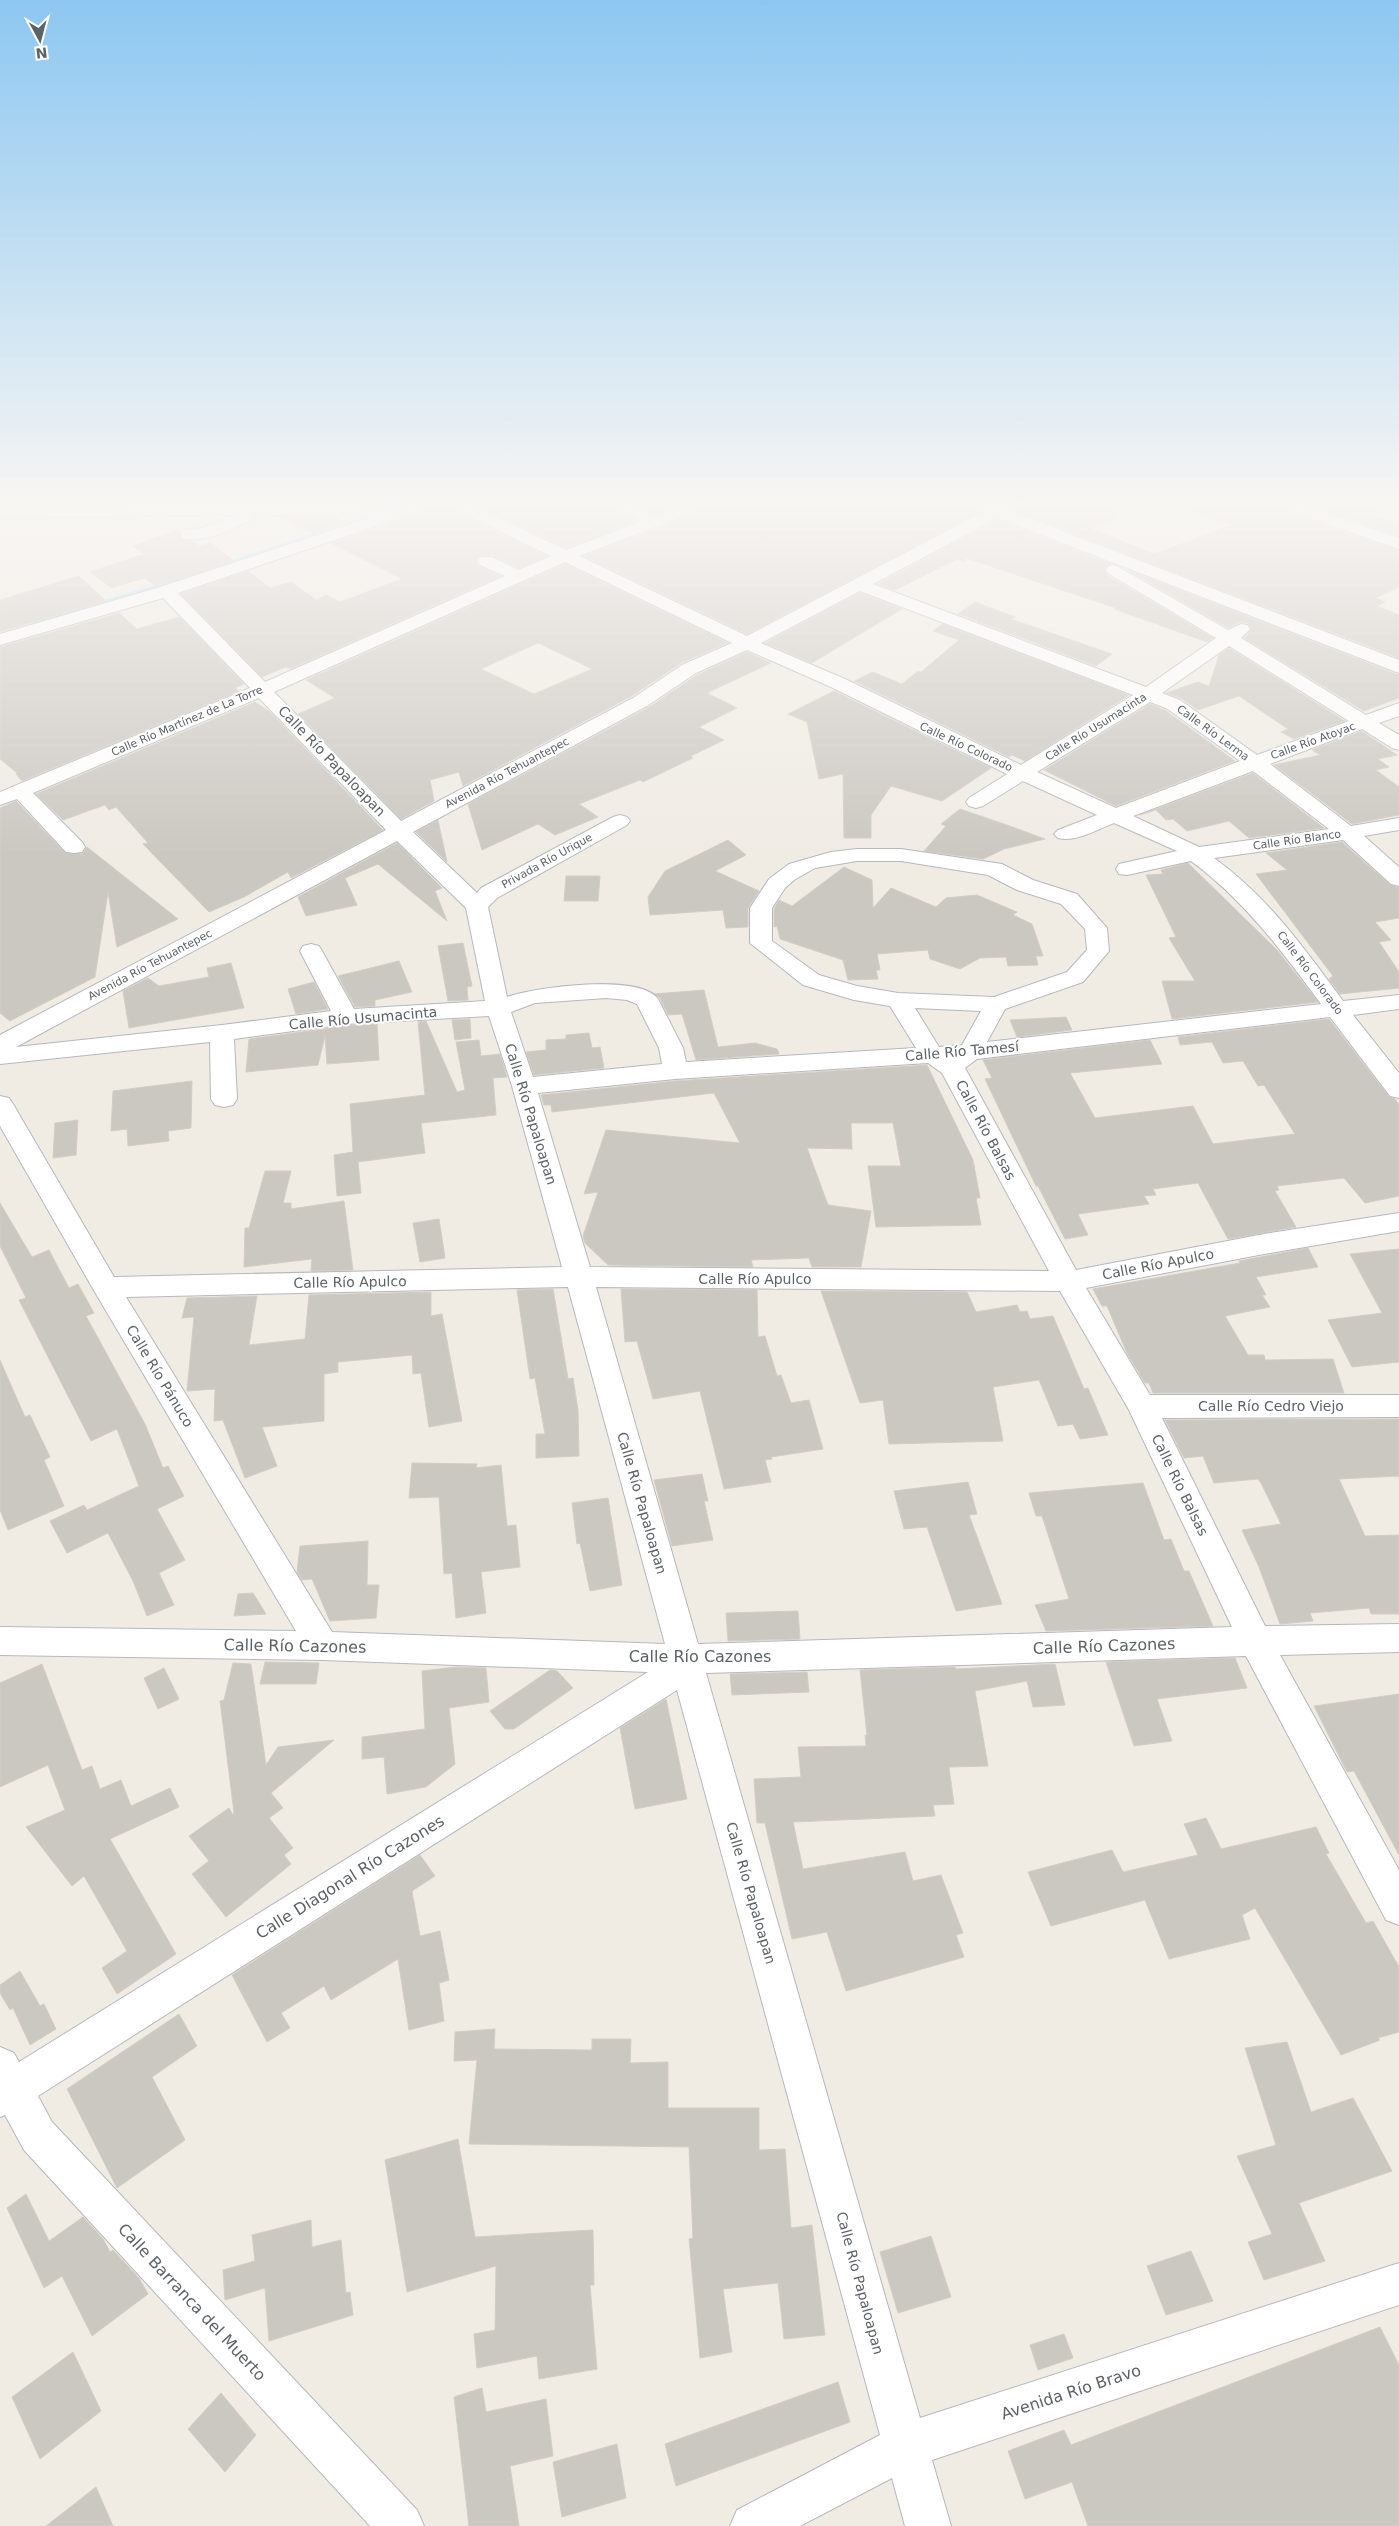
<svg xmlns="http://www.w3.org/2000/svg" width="1399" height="2526" font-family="'DejaVu Sans',sans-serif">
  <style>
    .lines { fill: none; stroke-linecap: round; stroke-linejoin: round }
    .stream { stroke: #a5e3ff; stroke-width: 5.5 }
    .building { fill: #cbc7c1; stroke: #d5cdc2; fill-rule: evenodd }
    .minor-casing { stroke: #b5b8bc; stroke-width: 2 }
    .minor { fill: #fff; fill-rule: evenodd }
    .labels { text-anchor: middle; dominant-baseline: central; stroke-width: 4; stroke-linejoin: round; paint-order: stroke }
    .far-street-label { font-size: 11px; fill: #5c6266; stroke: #fff }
    .street-label { font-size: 14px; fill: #5c6266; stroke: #fff }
    .near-street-label { font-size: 16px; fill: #5c6266; stroke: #fff }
  </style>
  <rect width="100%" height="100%" fill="#f0ece4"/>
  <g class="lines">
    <path class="stream" d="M36 623 145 591 414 503"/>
  </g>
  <path class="building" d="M440 503H444L447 508 547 556 519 568 493 555H480L475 561 478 566 500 576 290 669 286 667 262 677 181 594 248 571 270 588 291 582 316 600 326 595 340 602 402 579 331 543 437 508Z
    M470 503H605L608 508 637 521 566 548Z
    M632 503H686L656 514Z
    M714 503H962L980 512 747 634 584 556 711 508Z
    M1032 503 1050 508 1065 503H1093L1124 516 1090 528 1154 554 1233 525 1179 507 1180 503H1272L1275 508 1399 551V587L1376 598 1385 602 1377 606 1399 615V658L1015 511Z
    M1302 503H1394L1372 515 1399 524V536Z
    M332 515 346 523 313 534 277 516Z
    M998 520 1111 564 1104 570 1108 576 1213 638 1207 642 1114 609 1116 608 966 558 965 562 957 559 895 590 878 584Z
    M177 530 182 540 193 541 200 546 211 543 234 561 157 586 144 578 112 588 90 572 145 554 133 546Z
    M565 564 728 643 681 663 632 696 463 786 459 772 430 780 434 801 401 819 298 714 335 698 306 680ZM538 643 592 669 534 694 481 669Z
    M1128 570 1399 675V698L1364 711 1244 638 1252 629 1247 623 1240 622 1228 628Z
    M79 576 106 601 0 632V600Z
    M860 593 902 609 812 663 765 643Z
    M975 602 1015 617 1011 619 1112 654 1096 666 958 614Z
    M119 613 137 629 179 617 244 684 235 688 239 691 22 781 16 774 17 773 0 759V647Z
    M942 624 1129 695 1025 761 1012 755 1009 757 854 681 873 672 902 684 918 671 921 672 959 640 933 631Z
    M1229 648 1345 721 1294 739 1281 732 1288 729 1239 696 1198 710 1181 698 1166 693 1198 682 1209 686 1219 655Z
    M747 652 771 663 707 693 737 708 699 727 724 740 691 756 693 758 643 782 640 780 579 804 598 817 555 835 538 824 482 850 468 804 648 708 697 675Z
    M834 691 991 768 942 801 891 786 871 815V838H844L843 774 819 779 807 722 788 714Z
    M255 702 270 712 383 830 291 878 288 872 244 897 209 912 143 844 148 843 116 807 109 810 105 805 63 820 36 794Z
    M1150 704 1165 710 1235 761 1116 806 1044 770Z
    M1362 731 1397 755 1378 759 1389 767 1376 770 1399 787V815L1352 824 1274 765 1320 755 1312 750Z
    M1253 773 1324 828 1249 838 1229 821 1187 831 1173 819 1166 820 1156 810 1140 815Z
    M16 801 65 853 82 854 87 847 178 919 117 947 108 892 95 977 10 1021 0 1013V808Z
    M960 809 1007 825 1045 839 1004 849 983 859 924 851 946 826 941 824Z
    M438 820 447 862 416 832Z
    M728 840 746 855 715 871 759 891 748 908V927L726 928 723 910 650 915 648 897 665 871Z
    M1342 842 1390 885 1399 888V918L1375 922 1391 940 1379 942 1399 972V988L1340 994 1329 979 1333 976 1256 874 1287 870 1266 853Z
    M397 843 442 888 435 891 447 921 378 864 345 878 357 905 306 916 298 897Z
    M1188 863 1277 950 1318 1002 1172 1019 1162 981H1195L1169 938 1176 937 1146 875 1163 874 1161 870Z
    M844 867 872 880 873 908 891 888 936 907 946 898 977 895 1017 912 1013 915 1032 924 1043 956H1036L1038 965 1008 966 1006 957 980 958 960 969 930 959 928 950 877 954 880 970H876L878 979 848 980 843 960 780 939 777 926 774 927V909L779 900 792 906Z
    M566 876H600L598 901H564Z
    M463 943 472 986 467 987 468 1000 448 1001 438 946Z
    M399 961 412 992 375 1000V1006L355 1007 338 976Z
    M231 963 244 1008 129 1028 123 991 148 978 159 986 209 977 207 968Z
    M314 982 328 1009 296 1014 288 989Z
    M704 990 718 1047 755 1043 777 1049 779 1054 696 1060 682 1014 668 1015 660 998 654 994Z
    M1066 1017 1072 1030 1017 1037 1010 1020Z
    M470 1019 471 1038 455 1040 452 1020Z
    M1329 1019 1389 1097 1395 1099 1399 1105V1196L1365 1203 1344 1178 1277 1186 1279 1190 1275 1191 1296 1227 1228 1239 1198 1183 1153 1189 1156 1195 1144 1196 1149 1204 1078 1214 1088 1235 1065 1239 1038 1186H1036L985 1079 992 1078 983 1060 1150 1040 1162 1064 1070 1073 1095 1118 1193 1106 1213 1144 1295 1134 1264 1085 1258 1086 1243 1061 1223 1063 1212 1042 1180 1045 1178 1037Z
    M426 1021 457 1092 465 1090 456 1042 479 1040 481 1056 500 1054 507 1077 493 1078 496 1115 421 1123 425 1153 358 1162 361 1193 337 1196 334 1155 353 1152 350 1104 425 1095 418 1022Z
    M377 1024 379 1060 327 1064 325 1036 318 1065 246 1072 249 1039 346 1026Z
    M589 1033 592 1048 600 1047 604 1068 534 1075 526 1052 546 1050V1040L566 1039V1035Z
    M927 1065 973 1160 980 1198H976L981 1225 876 1227 868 1166H901L893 1123H851L852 1149 807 1148 828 1205 871 1211 861 1267H812L809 1258 751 1260 753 1267 608 1265 585 1243 583 1236 598 1192 584 1194 606 1130 740 1143 714 1093 552 1112 551 1105H544L541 1095 675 1081Z
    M192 1081 191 1128 168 1131 169 1141 128 1146 127 1129 111 1131 113 1091Z
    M78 1120 76 1155 53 1158 55 1123Z
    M265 1171H291L283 1203H291V1209L344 1201 353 1270 311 1271 312 1259 244 1267 245 1228H249Z
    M0 1203 32 1257 49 1250 69 1288 78 1284 94 1313 86 1316 145 1424 163 1468 168 1466 184 1496 157 1509 185 1560 159 1573 174 1605 147 1616 133 1581 108 1533 67 1553 50 1521 84 1505 87 1510 139 1486 117 1429 91 1441 19 1300 26 1298 0 1246Z
    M439 1219 445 1258 420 1262 413 1223Z
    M1308 1248 1318 1267 1256 1277 1266 1295H1262L1270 1307 1225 1316 1248 1355H1264L1265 1360 1333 1359 1344 1393H1153L1149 1383H1145L1127 1353 1107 1306H1102L1093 1289 1223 1266 1240 1263 1239 1261Z
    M1399 1249V1362L1352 1367 1328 1320 1382 1313 1350 1254Z
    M553 1289 568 1379 573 1378 578 1410 579 1456 536 1458V1434H545L535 1378 530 1379 517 1290Z
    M621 1289 757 1290 758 1337 765 1336 777 1376 781 1375 791 1403 809 1400 823 1449 771 1457 772 1459 765 1460 771 1482 724 1489 700 1391 653 1399 637 1341 625 1342Z
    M821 1291 967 1292 976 1312 1017 1305 1020 1312 1027 1311 1030 1319 1053 1316 1084 1389 1088 1388 1108 1435 1080 1439 1073 1424 1058 1426 1039 1380 993 1387 1003 1441 889 1444 883 1400 860 1403Z
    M431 1292V1316L442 1314 462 1421 429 1427 421 1373 413 1374 412 1355 338 1362V1372L324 1374V1421L262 1427 277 1466 245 1478 223 1420 214 1421 215 1389 187 1391 194 1317 182 1318 187 1298 257 1296 249 1345 305 1339 309 1295Z
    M0 1360 25 1417 30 1415 50 1457 44 1460 64 1506 8 1530 0 1510Z
    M1399 1419V1476L1339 1479 1365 1536 1399 1535V1614H1371L1369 1608 1310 1613 1313 1621 1280 1624 1259 1567 1242 1530 1281 1524 1261 1483 1258 1479 1214 1483 1203 1456 1184 1458 1165 1420Z
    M412 1463 477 1464 476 1468 501 1465 507 1526 516 1525 520 1567 481 1572 486 1613 456 1618 452 1573 444 1574 439 1497 409 1498Z
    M702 1474 708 1501H704L713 1540 672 1546 654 1480Z
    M968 1482 977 1514 969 1515 1002 1604 956 1611 927 1527 904 1529 894 1491Z
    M1143 1483 1164 1540 1171 1539 1184 1571H1189L1213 1626 1046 1631 1035 1605 1069 1599 1042 1516H1036L1029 1493Z
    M608 1498 622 1585 590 1591 580 1543 577 1544 572 1503Z
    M368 1541 367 1585H379L376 1618 330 1621 312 1579 302 1580 297 1572 300 1546Z
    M253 1593 266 1614 234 1616 238 1594Z
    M798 1611 800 1639 728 1641 726 1613Z
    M1235 1658 1247 1688 1157 1699 1172 1741 1134 1746 1106 1662Z
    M265 1662 319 1663 316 1684H260Z
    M233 1663 251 1664 266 1765 278 1747 334 1740 271 1793 283 1808 269 1818 293 1848 284 1855 291 1864 226 1917 192 1874 209 1861 189 1836 229 1808 233 1815 234 1813 220 1701 224 1700Z
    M42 1664 82 1770 92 1766 100 1789 121 1780 131 1806 170 1788 179 1807 110 1839 176 1954 117 1994 102 1968 127 1951 84 1876 72 1886 26 1827 65 1810 48 1765 0 1787V1683Z
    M1055 1664 1065 1705 1033 1707 1027 1681 975 1691 988 1766 949 1767 954 1804 933 1805 935 1816 793 1822 803 1869 905 1852 913 1881 941 1875 963 1933 956 1935 964 1957 846 1991 827 1932 792 1939 765 1823H757L754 1779 801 1777 798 1747 866 1746 865 1735H867L860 1670 955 1667 956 1669Z
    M456 1667 486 1668 489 1702 449 1708 455 1764 426 1787 387 1794 384 1757 362 1759V1737L425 1729 422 1671Z
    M164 1668 179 1699 158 1709 144 1678Z
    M550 1670 557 1671 573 1688 514 1729H505L490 1711Z
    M807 1672 809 1692 732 1695 730 1674Z
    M1399 1694V1855L1354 1771 1347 1772 1314 1706Z
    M666 1699 687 1799 635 1809 620 1728Z
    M1206 1818 1221 1849 1316 1827 1329 1853 1326 1854 1366 1923 1373 1921 1399 1967V2032L1378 2038 1380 2040 1341 2055 1255 1908 1242 1915 1250 1939 1169 1959 1145 1900 1051 1926 1028 1872 1112 1850 1123 1872 1198 1855 1184 1824Z
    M420 1855 435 1876 412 1891 420 1936 440 1931 449 1980 439 1983 444 2021 409 2030 398 1959 331 2000 324 1986 281 2013 290 2028 267 2042 232 1975Z
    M20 1971 40 2006 44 2004 56 2029 30 2045 13 2008 10 2010 0 1993V1985Z
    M179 2014 197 2046 152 2077 185 2140 117 2188 67 2089Z
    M495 2029 494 2049 592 2050V2039H631L630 2063 668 2062V2108H759V2150L785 2149 791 2228 812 2225 825 2335 784 2339 778 2283 723 2289 732 2352 700 2358 689 2239 693 2238 689 2147 469 2144 477 2060 454 2061 455 2032Z
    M1287 2042 1311 2112 1353 2098 1392 2171 1299 2203 1325 2261 1264 2280 1248 2242 1272 2234 1237 2156 1276 2145 1245 2048Z
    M458 2139 475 2237 593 2230 594 2285H590L597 2369 539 2379 537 2356 477 2368 474 2334 495 2330 496 2266 407 2292 385 2160Z
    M26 2194 49 2241 83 2217 103 2239 110 2252 113 2250 139 2278 148 2294 92 2336 62 2276 44 2288 7 2208Z
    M311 2220 312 2247 341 2240 346 2293 350 2292 353 2315 269 2341 265 2288 225 2300 223 2270 255 2261 252 2235Z
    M931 2236 951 2297 898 2313 880 2252Z
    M1191 2251 1213 2301 1166 2315 1147 2266Z
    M1380 2327 1399 2365V2526H1088L1072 2482 1025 2499 1008 2451 1064 2430 1071 2445Z
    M1064 2334 1073 2358 1038 2370 1030 2345Z
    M73 2352 101 2411 40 2459 12 2397Z
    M838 2382 850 2422 676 2486 665 2444Z
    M482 2388 486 2412 546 2399 553 2456 510 2466 519 2526H469L454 2397Z
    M221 2393 256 2435 225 2472 188 2429Z
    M617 2444 626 2498 562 2517 553 2462Z
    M96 2487 113 2526H46Z"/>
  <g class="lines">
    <defs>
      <path id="minor" d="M329 503H353L380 511 382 514 415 503H438L436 506 178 593 265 682 505 576 480 565 477 561 480 557H492L519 570 551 556 448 506 446 503H466L566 550 642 521 609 506 607 503H628L656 516 690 503H712L710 506 579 556 747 636 983 512 977 507 979 504 987 503 996 506 1001 503H1021L1010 511 1399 660V673L998 518 873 584 1146 687 1216 638 1109 574 1106 570 1109 566 1115 565 1228 630 1241 624 1247 625 1250 629 1241 638 1366 715 1399 703V716L1379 723 1399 735V750L1392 748 1362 729 1270 764 1351 826 1399 818V830L1364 836 1399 867V886L1391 884 1343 840 1214 858C1267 896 1305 949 1343 1001L1399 995V1009L1353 1015 1399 1073V1098L1390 1096 1330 1017 977 1059 965 1068 1076 1270 1264 1234 1399 1213V1231L1264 1254 1086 1288 1150 1395H1399V1417L1162 1418 1265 1626 1399 1624V1652L1280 1655 1399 1870V1925L1386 1920 1246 1656 706 1673 920 2418 1399 2263V2305L932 2460 951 2526H905L892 2478 800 2526H730L737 2510 880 2435 677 1690 38 2096 52 2122 417 2510 424 2526H370L24 2150 5 2115 0 2117V2047L14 2053 19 2062 648 1672 323 1660 0 1655V1627L296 1631 96 1294 0 1126V1096L9 1098 13 1104 114 1277 562 1267 512 1086 489 1016 346 1024 234 1039 237 1099 233 1105 224 1107 215 1105 211 1099 210 1042 0 1064V1035L386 830 259 698 33 793 82 842 85 847 82 852 74 853 66 852 17 799 0 805V792L250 688 163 598 0 645V634L160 587 369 518 352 513 255 514 254 519C232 528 206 544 182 538L180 534 182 530 202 528 238 514 0 518V508ZM565 562 732 643 682 665 633 698 401 821 274 692ZM860 591 1133 695 1021 765 845 679 761 643ZM1229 646 1349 721 1257 755 1180 700 1162 693ZM747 650 831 687 1007 774 969 798 966 802 969 806 976 808 983 806 1023 781 1097 815 1058 830 1054 834 1058 838C1075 843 1098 829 1114 823L1177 851 1119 864 1116 869 1119 874 1127 875 1191 861C1244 900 1282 951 1321 1004L987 1042 1005 1009 1083 982 1109 951 1107 928 1077 894 1033 880 1002 864 901 849H857L831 852 789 864 769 879 750 908V943L803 985 854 1000 890 1006 916 1048 686 1062 683 1048 658 999C640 973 534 987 507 997L488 907 497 898 627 825 630 821 627 817 620 815 613 817 481 888 477 893 413 832 647 706 696 673ZM1150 702 1166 708 1240 761 1116 808 1037 772ZM1253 771 1329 829 1199 847 1133 816ZM397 841 466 908 485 1001 354 1009 322 951 319 946 311 944 303 946 300 951 331 1011 222 1025 16 1047ZM857 861H901L988 875 1017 890 1061 904 1085 929 1087 950 1067 972 994 997 898 993 857 986 819 975 772 941V908L785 888 794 880 815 868ZM606 998 627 1000 637 1004 659 1048 662 1064 533 1077 511 1012 535 1003ZM915 1008 981 1011 962 1045 939 1047ZM928 1063 942 1073 1049 1271 590 1267 538 1093 675 1079ZM568 1287 665 1644 332 1632 126 1297ZM596 1287 1060 1291 1129 1410 1232 1627 698 1644Z
        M1274 503H1297L1399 538V549L1276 506Z"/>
    </defs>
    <use href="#minor" class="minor-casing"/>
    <use href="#minor" class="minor"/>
  </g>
  <linearGradient id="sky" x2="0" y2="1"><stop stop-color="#8dc7f1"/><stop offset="0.59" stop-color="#f8f6f3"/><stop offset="1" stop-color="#f8f6f3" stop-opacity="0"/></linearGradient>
  <rect width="1399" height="856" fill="url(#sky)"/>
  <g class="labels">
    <g class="far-street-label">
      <text transform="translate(187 721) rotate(-23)">Calle Río Martínez de La Torre</text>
      <text transform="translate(1096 727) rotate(-32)">Calle Río Usumacinta</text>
      <text transform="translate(1213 733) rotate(36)">Calle Río Lerma</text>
      <text transform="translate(1313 741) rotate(-20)">Calle Río Atoyac</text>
      <text transform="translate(966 747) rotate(25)">Calle Río Colorado</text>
      <text transform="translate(507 773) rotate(-28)">Avenida Río Tehuantepec</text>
      <text transform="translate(1297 840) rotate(-8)">Calle Río Blanco</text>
      <text transform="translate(547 861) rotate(-29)">Privada Río Urique</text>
      <text transform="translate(150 965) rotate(-28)">Avenida Río Tehuantepec</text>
      <text transform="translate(1310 973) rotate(53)">Calle Río Colorado</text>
    </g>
    <g class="street-label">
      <text transform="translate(332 761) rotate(46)">Calle Río Papaloapan</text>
      <text transform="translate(363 1018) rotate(-5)">Calle Río Usumacinta</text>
      <text transform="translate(962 1051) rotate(-5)">Calle Río Tamesí</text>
      <text transform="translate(531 1114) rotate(73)">Calle Río Papaloapan</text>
      <text transform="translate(986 1130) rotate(62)">Calle Río Balsas</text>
      <text transform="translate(1158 1264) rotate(-11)">Calle Río Apulco</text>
      <text x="755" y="1279">Calle Río Apulco</text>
      <text transform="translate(350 1282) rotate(-1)">Calle Río Apulco</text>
      <text transform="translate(160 1376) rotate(59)">Calle Río Pánuco</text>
      <text x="1271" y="1406">Calle Río Cedro Viejo</text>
      <text transform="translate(1180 1485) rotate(64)">Calle Río Balsas</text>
      <text transform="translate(642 1503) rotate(74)">Calle Río Papaloapan</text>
      <text transform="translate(751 1893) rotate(74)">Calle Río Papaloapan</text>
      <text transform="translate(860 2283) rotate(75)">Calle Río Papaloapan</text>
    </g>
    <g class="near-street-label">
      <text transform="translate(295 1646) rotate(1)">Calle Río Cazones</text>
      <text transform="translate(1104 1646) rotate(-2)">Calle Río Cazones</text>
      <text x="700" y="1656">Calle Río Cazones</text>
      <text transform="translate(350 1877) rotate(-32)">Calle Diagonal Río Cazones</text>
      <text transform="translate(192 2302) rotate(47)">Calle Barranca del Muerto</text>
      <text transform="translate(1071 2392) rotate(-18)">Avenida Río Bravo</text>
    </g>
  </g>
  <g transform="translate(40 40) rotate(173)" stroke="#ffffff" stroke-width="4" paint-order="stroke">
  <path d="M0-4L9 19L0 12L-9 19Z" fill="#5c6266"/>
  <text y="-8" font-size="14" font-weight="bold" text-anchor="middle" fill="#5c6266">N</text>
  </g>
</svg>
